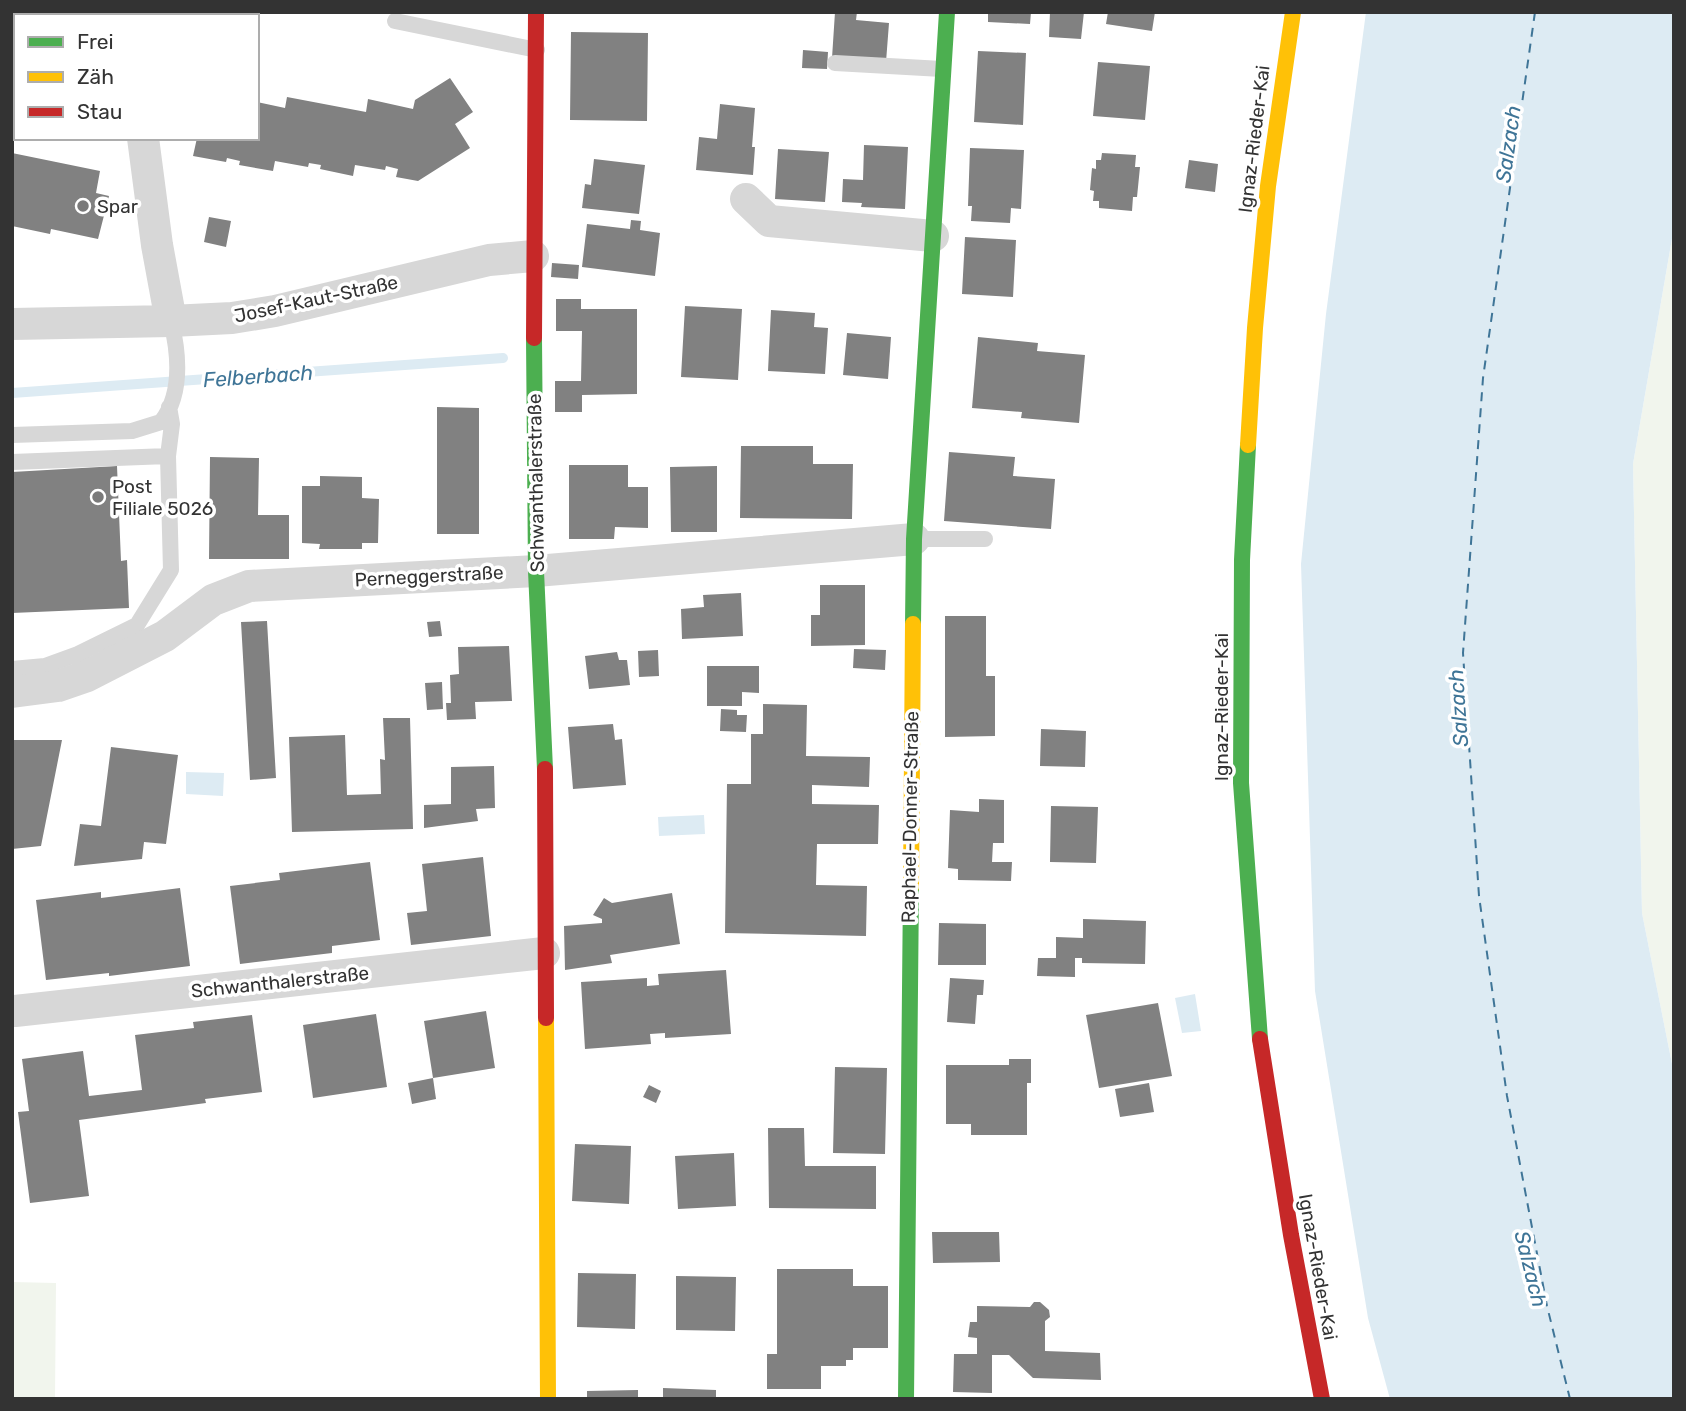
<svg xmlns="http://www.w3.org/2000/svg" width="1686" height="1411" font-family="Rubik,sans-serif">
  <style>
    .green { fill: #f1f5ed }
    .water { fill: #ddebf3 }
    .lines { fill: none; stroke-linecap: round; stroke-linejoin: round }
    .stream { stroke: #ddebf3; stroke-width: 10 }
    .ferry { stroke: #3f7597; stroke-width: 2; stroke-dasharray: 9 7; stroke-linecap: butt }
    .building { fill: #818181 }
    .lane { stroke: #d7d7d7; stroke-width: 16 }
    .street { stroke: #d7d7d7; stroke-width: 32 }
    .fast { stroke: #4caf50; stroke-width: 16 }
    .slow { stroke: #ffc107; stroke-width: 16 }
    .jam { stroke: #c62828; stroke-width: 16 }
    .poi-dot { fill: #7a7a7a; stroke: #fff; stroke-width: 2.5 }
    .labels { text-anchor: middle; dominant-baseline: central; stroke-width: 7; stroke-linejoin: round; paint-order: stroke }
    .street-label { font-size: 19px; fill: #333; stroke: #fff }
    .poi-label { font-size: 19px; fill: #333; stroke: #fff; text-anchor: start }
    .water-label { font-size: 21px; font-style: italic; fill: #3f7597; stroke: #fff }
  </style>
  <rect width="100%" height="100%" fill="#fff"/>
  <path class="green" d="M1674 227V1074L1642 913 1633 464Z
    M12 1282 56 1283 55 1399H12Z"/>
  <path class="water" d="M1366 12H1674V227L1633 464 1642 913 1674 1074V1399H1390L1368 1318 1315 991 1301 564 1326 314Z
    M186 772 224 773 223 796 186 794Z
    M704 815 705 834 659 836 658 817Z
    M1195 994 1201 1031 1182 1033 1175 998Z"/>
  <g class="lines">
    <path class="stream" d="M12 393 503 358"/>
    <path class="ferry" d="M1535 12 1483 378 1463 653 1479 896 1507 1096 1547 1306 1570 1399"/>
  </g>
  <path class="building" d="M12 12H84L83 16H16V45L12 44Z
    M835 12H857L856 20 889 23 886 62 832 58Z
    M988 12H1031L1030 24 988 22Z
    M1050 12H1084L1081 39 1049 37Z
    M1108 12H1155L1152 31 1106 24Z
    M571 32 648 33 647 121 570 120Z
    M803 50 828 52 827 69 802 68Z
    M978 51 1026 53 1023 125 974 122Z
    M1098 62 1150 66 1145 120 1093 116Z
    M450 78 473 112 455 124 470 148 418 181 396 177 398 169 386 166 385 170 355 165 353 176 320 169 321 165 309 163 308 167 275 161 273 171 239 165 240 161 227 158 226 162 193 156 197 138H257V102L285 108 287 97 366 112 368 99 413 109 415 100Z
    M720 104 755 108 752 147H755L753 175 696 170 699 137 717 139Z
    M864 145 908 147 905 209 861 207 862 203 842 202 843 179 863 180Z
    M970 148 1024 150 1021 209 1011 208 1010 223 971 221 972 206H968Z
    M778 149 829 152 825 202 775 199Z
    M12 153 100 171 96 193 109 196 98 239 51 229 50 234 12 226Z
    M1102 153 1136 155 1135 167H1140L1137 197H1133L1132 211 1099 208V201H1093L1094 191 1090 190 1092 168 1096 169V160H1101Z
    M594 159 645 165 639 214 582 208 585 184 591 185Z
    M1189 160 1218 164 1215 192 1185 188Z
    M209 217 231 221 226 247 204 242Z
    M631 220 641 221 640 230 660 233 655 276 582 267 587 224 630 229Z
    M965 237 1016 240 1013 297 962 294Z
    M552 263 579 265 578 279 551 277Z
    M556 299H581V309H637V394L582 395V412H555V381H581L582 331H556Z
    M685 306 742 309 738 380 681 377Z
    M771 310 815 313 814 327 828 328 825 374 768 371Z
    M847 333 891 337 888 379 843 375Z
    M978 337 1038 343 1037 351 1085 355 1079 423 1021 418 1022 412 972 408Z
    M437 407 479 408V534H437Z
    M741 446H813V464H853L852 519 740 518Z
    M949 452 1015 457 1013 476 1055 479 1051 529 944 521Z
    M210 457 259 458 258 515H289V559H209Z
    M569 465H628V487H648V528L615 527 614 539H569Z
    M117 466 121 561 127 560 129 608 12 613V472Z
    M717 466V532H671L670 467Z
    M320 476 362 477V498L379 499 378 543H362V549H319L320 544 302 543V486H320Z
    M820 585H865V645L811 646V615H820Z
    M741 593 743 636 682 639 681 609 704 607 703 595Z
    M945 616H986V676H995V736L945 737Z
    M267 621 276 778 250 780 241 622Z
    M440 621 442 636 429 637 427 622Z
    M509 646 512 701 475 702 476 719 447 720 446 703H451L450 675 459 674 458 647Z
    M854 649 886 650 885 670 853 668Z
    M658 650 659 676 639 677 638 651Z
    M617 652 619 660H627L630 685 589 689 585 656Z
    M707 666H759V693L742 692V706H707Z
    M442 682 443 709 427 710 425 683Z
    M763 704 807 705 806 756 870 757 869 787 812 785V804L879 805 878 844H817L816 885 867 886 866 936 725 933 727 784H751V734H763Z
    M721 709 737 710V715H747L746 732 720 731Z
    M383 718H410L413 829 292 832 289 737 345 735 347 795 381 794 380 759 385 760Z
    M613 724 615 740 622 739 626 785 573 789 568 727Z
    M1041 729 1086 731 1085 767 1040 766Z
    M12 740H62L41 846 12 849Z
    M111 747 178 755 166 844 144 842 142 859 74 866 80 824 101 826Z
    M494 766 495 808 476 809 478 821 424 828V805L451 804V767Z
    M979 799 1004 800V843H993L992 862H1012L1011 881 958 880V869L948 868 950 810 979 812Z
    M1051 806 1098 807 1096 863 1050 862Z
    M483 857 491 936 411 945 407 913 427 911 422 864Z
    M370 862 380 940 332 946V953L240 964 230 886 280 880 279 873Z
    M180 888 190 966 109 976V973L46 980 36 900 101 892V898Z
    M672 893 680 944 610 955 612 963 565 970 564 926 602 923V919L593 915 604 898 612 903Z
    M1083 919 1146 921 1145 964 1082 963V958H1075V977L1037 976 1038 958H1056V937L1083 938Z
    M939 923 986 924V965H938Z
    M726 970 731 1034 665 1038V1033L650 1034 651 1044 585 1049 581 982 647 978V986L659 985 658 974Z
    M950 978 984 980 983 995H977L975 1024 947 1022Z
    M1158 1003 1172 1076 1099 1088 1086 1015Z
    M486 1011 495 1068 433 1078 424 1021Z
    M376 1014 387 1087 313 1098 303 1025Z
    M252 1015 262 1092 205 1099 206 1103 79 1120 89 1196 30 1203 18 1112 29 1111 22 1059 83 1051 89 1096 142 1090 135 1035 194 1028 193 1022Z
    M1009 1059H1031V1083H1027V1135H971V1124H946V1065H1009Z
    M835 1067 887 1068 885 1154 833 1153Z
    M433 1078 436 1099 412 1104 408 1083Z
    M1149 1083 1154 1112 1120 1117 1115 1089Z
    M649 1085 661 1091 656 1103 643 1097Z
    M768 1128H804L805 1166H876V1209L769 1208Z
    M575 1144 631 1146 629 1204 572 1201Z
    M734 1153 736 1206 678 1209 675 1156Z
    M932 1232H999L1000 1262 933 1263Z
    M777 1269H853V1286H888V1348H853V1360H846V1366H821V1389H767V1354H777Z
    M578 1273 636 1274 635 1329 577 1327Z
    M676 1276 736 1277 735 1331 676 1330Z
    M1034 1302H1040L1049 1310 1050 1317 1045 1321V1351L1100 1353 1101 1380 1033 1378 1009 1355H992V1393L953 1392 954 1354H977V1338L968 1337 970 1322H977V1306L1030 1307Z
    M663 1388 716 1390V1399H663Z
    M638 1390V1399H587V1391Z"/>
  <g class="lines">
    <path class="lane" d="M395 21 537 50
      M835 63 942 69
      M12 435 132 431 161 422C183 394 179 354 171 321
      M12 462 168 456
      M914 539H985
      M78 654 137 625 171 570 168 456 172 424 169 407
      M12 669 45 666 78 654 83 663"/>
    <path class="street" d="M125 12V16
      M143 138 157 245 171 321
      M746 199 769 221 933 236
      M12 324 171 321 232 318 275 311 489 260 533 256
      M12 692 58 686 87 676 165 636 213 600 249 586 536 571 914 539
      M15 1011 544 953"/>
    <path class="fast" d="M534 338 536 571 545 769
      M1248 445 1242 560 1241 783 1260 1039
      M913 624 914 539 947 12
      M906 1399 911 887"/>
    <path class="slow" d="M1248 445 1255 328 1268 186 1293 12
      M911 887 913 624
      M546 1018 548 1399"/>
    <path class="jam" d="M534 338 536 12
      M545 769 546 1018
      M1260 1039 1291 1235 1322 1399"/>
  </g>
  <g class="poi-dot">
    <circle cx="83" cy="206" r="7"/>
    <circle cx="98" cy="497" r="7"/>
  </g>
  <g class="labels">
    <g class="street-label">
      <text transform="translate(1254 139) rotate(-83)">Ignaz-Rieder-Kai</text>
      <text transform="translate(316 299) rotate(-12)">Josef-Kaut-Straße</text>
      <text transform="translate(536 483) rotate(-91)">Schwanthalerstraße</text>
      <text transform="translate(429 576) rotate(-3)">Perneggerstraße</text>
      <text transform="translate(1221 707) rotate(-90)">Ignaz-Rieder-Kai</text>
      <text transform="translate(910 817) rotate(-89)">Raphael-Donner-Straße</text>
      <text transform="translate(280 982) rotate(-6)">Schwanthalerstraße</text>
      <text transform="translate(1318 1267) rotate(80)">Ignaz-Rieder-Kai</text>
    </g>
    <g class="poi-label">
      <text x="97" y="206">Spar</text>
      <text x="112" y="486">Post<tspan x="112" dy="22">Filiale 5026</tspan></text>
    </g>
    <g class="water-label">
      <text transform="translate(1508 144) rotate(-82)">Salzach</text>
      <text transform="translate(258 376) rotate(-4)">Felberbach</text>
      <text transform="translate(1458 708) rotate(-94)">Salzach</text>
      <text transform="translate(1531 1269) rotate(76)">Salzach</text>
    </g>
  </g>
  <rect width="1686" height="1411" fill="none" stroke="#333333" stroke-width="28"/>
  <rect x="14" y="14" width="245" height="126" fill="#ffffff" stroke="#adadad" stroke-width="2"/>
  <rect x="28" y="37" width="35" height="10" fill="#4caf50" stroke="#adadad" stroke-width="2"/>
  <text x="77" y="49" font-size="21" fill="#333333">Frei</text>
  <rect x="28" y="72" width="35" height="10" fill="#ffc107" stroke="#adadad" stroke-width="2"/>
  <text x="77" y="84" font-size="21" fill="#333333">Zäh</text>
  <rect x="28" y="107" width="35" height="10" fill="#c62828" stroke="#adadad" stroke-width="2"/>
  <text x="77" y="119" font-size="21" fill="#333333">Stau</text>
</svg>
